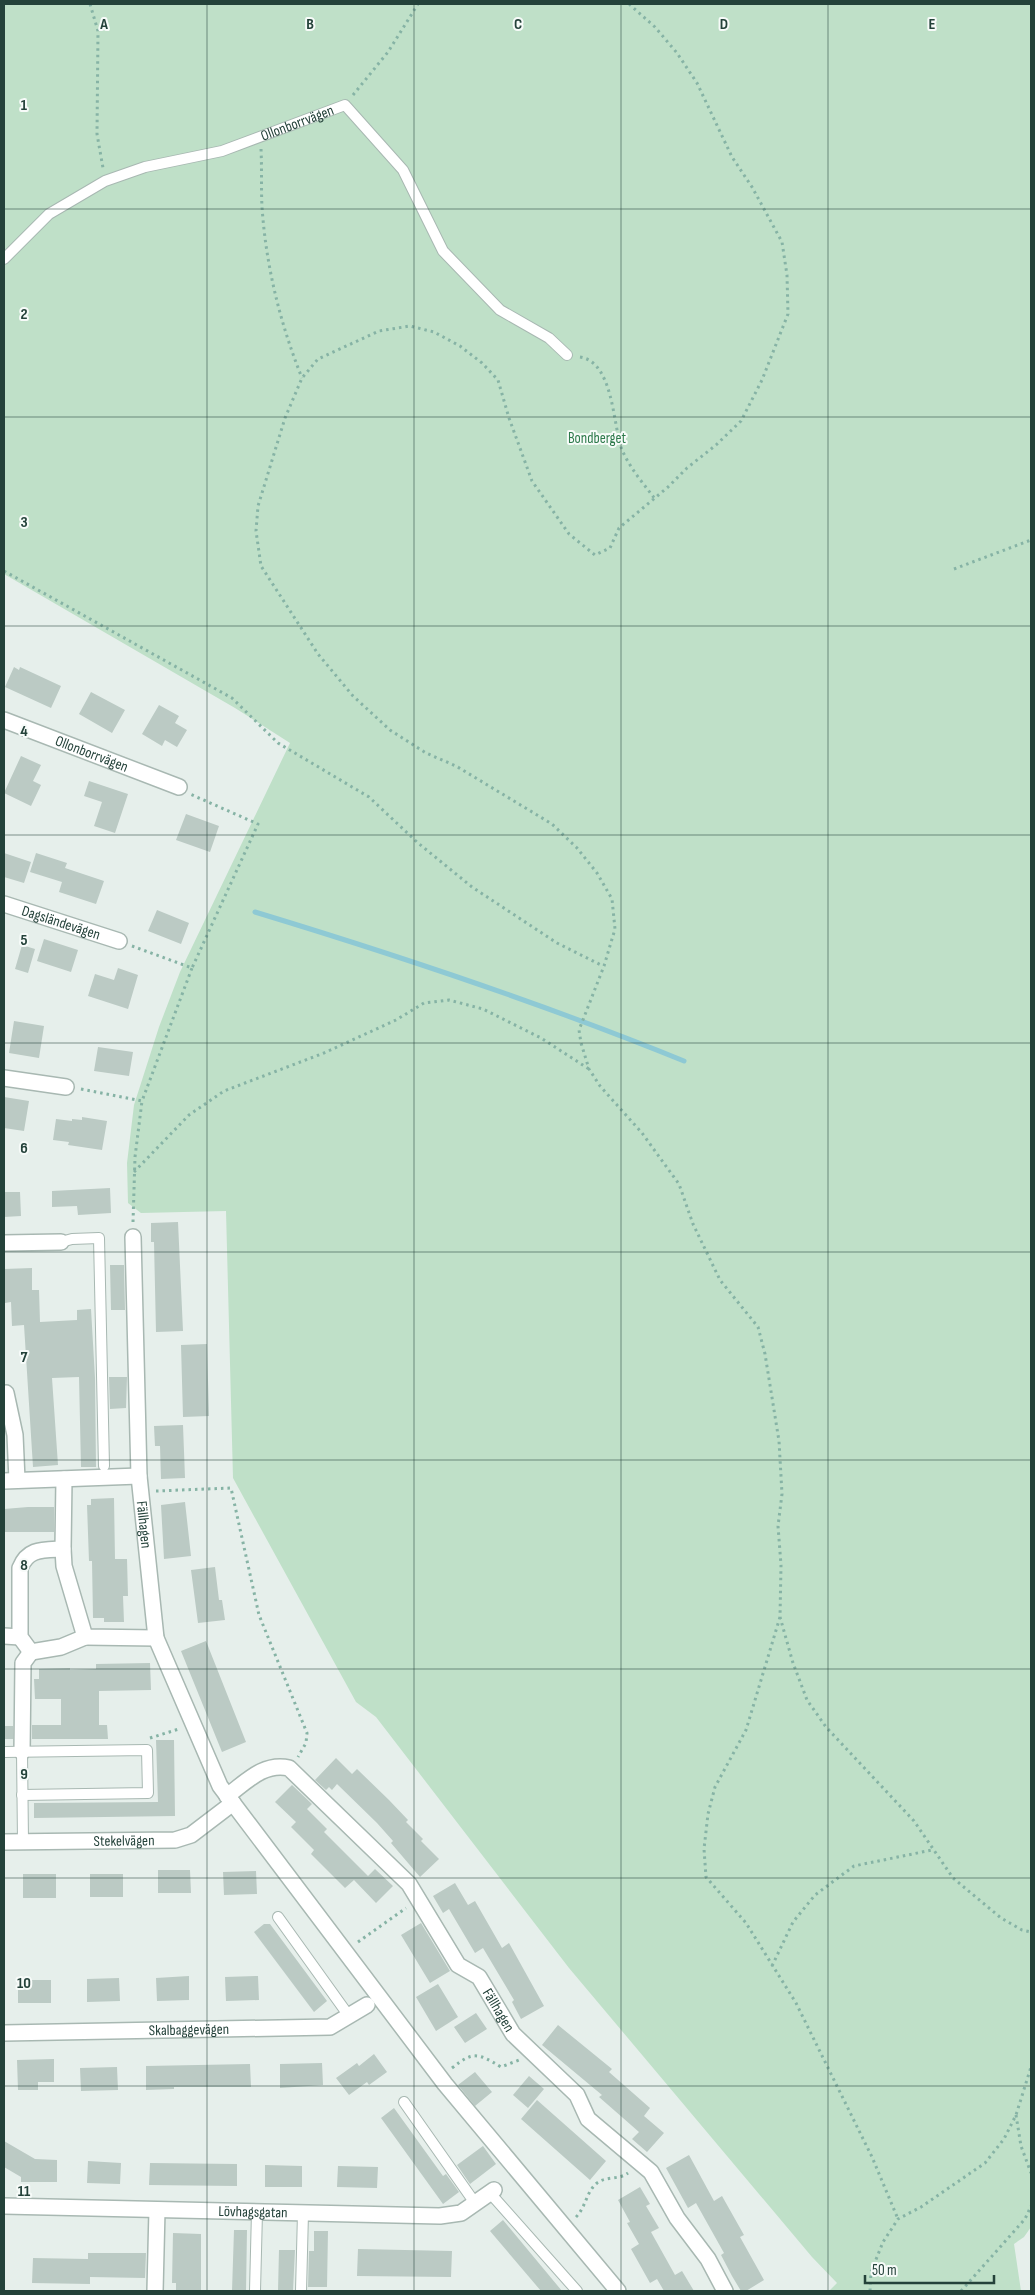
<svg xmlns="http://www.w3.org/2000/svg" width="1035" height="2295" font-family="'Sofia Sans Condensed',sans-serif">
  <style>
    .green { fill: #bfe0c8 }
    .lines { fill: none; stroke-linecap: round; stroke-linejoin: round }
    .stream { stroke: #8ec9d4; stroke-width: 5 }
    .building { fill: #bbcac4 }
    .lane-casing { stroke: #a8b8b2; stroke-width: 12 }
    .street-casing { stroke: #a8b8b2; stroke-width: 18 }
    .path { stroke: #86b3a5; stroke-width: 3; stroke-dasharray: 2.5 4; stroke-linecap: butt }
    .lane { stroke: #fff; stroke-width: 10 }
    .street { stroke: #fff; stroke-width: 15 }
    .grid { fill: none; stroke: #24423a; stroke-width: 1; stroke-opacity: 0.55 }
    .labels { text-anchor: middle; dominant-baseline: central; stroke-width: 4; stroke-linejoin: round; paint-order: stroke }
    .street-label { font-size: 15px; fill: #24423a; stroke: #f7fbf9 }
    .park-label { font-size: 15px; fill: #2d7a4b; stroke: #f7fbf9 }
    .grid-label { font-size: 16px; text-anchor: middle; font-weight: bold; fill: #24423a; stroke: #f7fbf9; stroke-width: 4; stroke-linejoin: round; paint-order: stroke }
  </style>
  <rect width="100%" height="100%" fill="#e6efeb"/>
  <path class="green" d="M4 4H1031V2227L1024 2237 1014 2244 1021 2291H829L837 2283 812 2257 569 1968 376 1717 356 1702 233 1478 226 1211 141 1213 128 1203 127 1163 134 1105 159 1027 180 972 290 743 235 708 4 574Z"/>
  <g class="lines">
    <path class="stream" d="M255 912C400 956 544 1004 684 1061"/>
  </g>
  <path class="building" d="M14 667 19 670 20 667 61 686 51 708 5 687Z
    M91 692 125 710 112 733 79 714Z
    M159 705 179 716 175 723 187 730 177 747 165 740 162 746 142 734Z
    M21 756 41 765 33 781 41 785 31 806 4 793Z
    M89 781 128 794 115 833 94 826 102 802 84 796Z
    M186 814 219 826 210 852 176 840Z
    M4 853 31 862 24 883 4 877Z
    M36 853 67 863 65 868 104 881 96 904 59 892 62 882 30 872Z
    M157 910 189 923 181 944 148 931Z
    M44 939 78 950 71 972 37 961Z
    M22 945 35 949 28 973 15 969Z
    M118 968 138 975 128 1009 88 996 95 974 114 980Z
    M14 1021 44 1026 39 1058 9 1053Z
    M98 1047 133 1052 129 1076 94 1071Z
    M4 1097 29 1101 24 1131 4 1128Z
    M82 1117 107 1121 102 1150 68 1145 69 1142 53 1140 56 1119 72 1121V1119L82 1120Z
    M110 1188 111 1213 78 1215 77 1206 52 1207V1191Z
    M4 1192H20L21 1216 4 1217Z
    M178 1222 183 1331 156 1332 154 1242H151V1223Z
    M110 1265H124L125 1310H111Z
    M32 1268V1290H39L40 1322 77 1320V1310L91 1309 95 1378 96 1467H81L79 1377 52 1378 58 1465 33 1467 24 1325 12 1326 11 1302 5 1303 4 1269Z
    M207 1344 209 1416 183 1417 181 1345Z
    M109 1377H127L126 1408 110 1409Z
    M183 1425 185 1478 161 1479 160 1446H155L154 1426Z
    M114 1498 115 1559H127L128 1596H123L124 1622H104V1618H93L92 1561H89L87 1505H91V1499Z
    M185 1502 191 1556 164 1559 161 1505Z
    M28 1507H54V1532H4V1509Z
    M215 1567 219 1600H222L225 1620 198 1623 191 1570Z
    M206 1641 246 1742 222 1752 181 1651Z
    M150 1663 151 1690 99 1691V1725H107L108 1739H32V1725H61V1699H35L34 1679H39V1669L70 1668V1670L96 1669V1664Z
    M4 1726H13V1739H4Z
    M156 1740H174L175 1816 34 1818V1803L158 1802Z
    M336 1758 352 1774 357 1769 389 1800 408 1820 406 1822 423 1839 421 1841 439 1859 420 1877 391 1843 393 1841 377 1823 337 1784 332 1790 329 1787 326 1790 315 1780Z
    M292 1785 312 1804 307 1809 327 1829 324 1832 368 1876 375 1869 393 1886 376 1903 354 1880 345 1888 311 1854 314 1850 291 1827 296 1822 275 1802Z
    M158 1870H190L191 1893H158Z
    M256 1871 257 1894 224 1895 223 1872Z
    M23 1874H56V1898H23Z
    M90 1874H123V1897H90Z
    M455 1883 468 1905 475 1901 502 1948 509 1943 544 2006 521 2019 512 2002 514 2000 483 1948 475 1953 449 1909 443 1913 433 1896Z
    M421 1923 450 1971 430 1983 401 1935Z
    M264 1924H270L327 2001 314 2012 254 1932Z
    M189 1976V2000L157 2001 156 1978Z
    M258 1976 259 2000 226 2001 225 1977Z
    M119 1978 120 2001 87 2002V1979Z
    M18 1980H51V2003H18Z
    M438 1984 458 2017 436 2031 416 1997Z
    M476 2013 487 2029 465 2043 454 2027Z
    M558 2025 612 2069 609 2072 650 2108 644 2116 664 2133 647 2152 632 2139 639 2132 599 2097 602 2095 542 2045Z
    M374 2054 387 2072 369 2085 367 2082 349 2095 336 2078 357 2063 359 2066Z
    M54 2059V2082H38V2090H18L17 2060Z
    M322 2063 323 2085 280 2088V2064Z
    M250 2064 251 2087H174V2089L146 2090V2066Z
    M117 2067 118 2090 81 2091 80 2068Z
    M475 2072 492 2092 475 2106 458 2085Z
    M529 2076 544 2089 528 2108 513 2095Z
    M537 2100 606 2161 590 2180 521 2119Z
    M394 2108 443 2176 446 2174 459 2192 443 2204 381 2118Z
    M4 2141 35 2159 57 2160V2182H21V2177L4 2167Z
    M483 2146 496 2164 470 2184 457 2165Z
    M689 2155 714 2201 722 2196 744 2235 740 2237 764 2280 746 2291H741L732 2276 721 2255 724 2253 696 2203 688 2208 666 2168Z
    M88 2161 121 2163 120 2184 87 2183Z
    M150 2163 237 2164V2186L149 2185Z
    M265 2165 302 2166V2187H265Z
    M338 2166 378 2167 377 2188 337 2187Z
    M640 2187 650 2204 646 2206 659 2228 651 2232 675 2275 682 2271 694 2291H664L657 2279 650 2283 631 2249 639 2244 627 2223 630 2222 618 2200Z
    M503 2220 562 2291H541L490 2231Z
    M234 2230H247L246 2291H232Z
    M314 2231H328L327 2287H308L309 2251H314Z
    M173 2233 201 2234V2291H176V2283H172Z
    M358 2249 452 2251 451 2277 357 2276Z
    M279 2250H295L293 2291H278Z
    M88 2253H146L145 2278 90 2277V2284L32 2283 33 2258 88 2259Z"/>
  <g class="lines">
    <defs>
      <g id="lane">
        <path id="s1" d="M4 259 49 214 105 181 145 167 222 151 345 105 403 170 443 251 500 310 549 338 567 355"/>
        <path d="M61 1242 72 1239 99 1238 104 1466"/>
        <path d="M4 1752 147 1750 148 1793 22 1795"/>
        <path d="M22 1752 23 1841"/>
        <path d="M278 1917 349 2016"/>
        <path d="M404 2102 475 2203"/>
        <path d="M490 2193 577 2291"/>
        <path d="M255 2291 257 2212"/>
        <path d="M301 2291 303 2213"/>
      </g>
      <g id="street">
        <path id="s2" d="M4 720 179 787"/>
        <path id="s3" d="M4 904 119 941"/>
        <path d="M4 1078 66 1087"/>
        <path id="s4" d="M133 1237 139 1476 156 1638 220 1786 445 2084 618 2291"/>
        <path d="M4 1243 61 1242"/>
        <path d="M6 1393 15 1435 17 1480"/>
        <path d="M64 1479 63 1549 64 1566 85 1637 156 1638"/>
        <path d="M4 1481 139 1476"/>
        <path d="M63 1549C43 1550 28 1548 20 1568V1637L31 1652 61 1647 85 1637"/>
        <path d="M4 1636 20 1637"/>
        <path d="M22 1752 23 1663 31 1652"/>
        <path id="s5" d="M227 1796C246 1782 264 1762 289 1768L409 1884 458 1965 479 1977 513 2034 577 2095 588 2119 651 2172 677 2218 708 2259 725 2291"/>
        <path id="s6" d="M4 1842 175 1840 191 1835 233 1803"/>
        <path id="s7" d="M4 2033 330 2027 367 2005"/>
        <path id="s8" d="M4 2206 440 2216 461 2213 494 2190"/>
        <path d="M155 2291 157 2210"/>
      </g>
    </defs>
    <use href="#lane" class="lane-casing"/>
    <use href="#street" class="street-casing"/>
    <path class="path" d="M90 4 98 31 97 134 103 168
      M629 4 655 27 677 53 697 83 732 157 752 187 782 242 787 275 788 314 762 380 741 421 716 445 687 468 668 487 619 528 610 548 595 555 569 534 532 481 509 418 498 380 482 363 460 346 434 332 410 326 379 331 318 359 302 378 285 418 258 506 256 531 261 566 318 654 353 696 390 730 426 753 456 766 552 824 577 848 597 873 612 899 615 929 604 966 579 1030 581 1043 589 1069 600 1086 642 1133 679 1184 693 1224 720 1280 758 1327 765 1354 779 1441 782 1494 778 1526 781 1565 780 1617 793 1663 807 1700 826 1727 914 1821 953 1878 1001 1918 1022 1930 1031 1932
      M353 95 388 52 418 4
      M261 149C262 169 261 188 262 207 266 266 280 323 302 378
      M580 357C613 362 613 423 621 447 628 466 643 483 655 499
      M954 569 1031 540
      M4 571 232 698 278 743 369 797 418 843 472 887 557 943 603 966
      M132 946 192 968 258 824 190 794
      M81 1089 142 1101 192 968
      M134 1172 189 1115 224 1091 324 1053 396 1020 424 1003 449 1000 483 1009 541 1038 589 1069
      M133 1222 135 1157 142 1101
      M156 1491 231 1488 259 1615 307 1733 306 1743 298 1757
      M780 1617 746 1730 715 1787 708 1814 704 1849 706 1877 746 1923 796 2003 872 2157 898 2219
      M150 1738 179 1729
      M358 1942 406 1908
      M772 1966 793 1922 815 1895 854 1866 932 1850
      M452 2068C473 2051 478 2053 501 2067L519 2060
      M1016 2115 1021 2146 1031 2173
      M576 2217C586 2207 586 2192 597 2183 606 2176 619 2180 628 2173
      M870 2291 871 2272 883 2242 898 2219 921 2207 985 2163 1004 2139 1016 2115 1031 2067
      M961 2291 1025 2219 1031 2206"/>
    <use href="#lane" class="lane"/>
    <use href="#street" class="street"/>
  </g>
  <path class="grid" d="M207 4V2291M414 4V2291M621 4V2291M828 4V2291M4 209H1031M4 417H1031M4 626H1031M4 835H1031M4 1043H1031M4 1252H1031M4 1460H1031M4 1669H1031M4 1878H1031M4 2086H1031"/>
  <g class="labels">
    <g class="street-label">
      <text stroke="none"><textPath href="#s1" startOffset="330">Ollonborrvägen</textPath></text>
      <text stroke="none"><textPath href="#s2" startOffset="94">Ollonborrvägen</textPath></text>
      <text stroke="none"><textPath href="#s3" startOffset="60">Dagsländevägen</textPath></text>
      <text stroke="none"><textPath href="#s4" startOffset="288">Fällhagen</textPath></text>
      <text stroke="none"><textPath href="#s6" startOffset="120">Stekelvägen</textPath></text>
      <text stroke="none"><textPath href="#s5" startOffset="395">Fällhagen</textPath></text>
      <text stroke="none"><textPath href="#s7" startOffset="185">Skalbaggevägen</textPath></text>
      <text stroke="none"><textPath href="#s8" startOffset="249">Lövhagsgatan</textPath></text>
    </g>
    <g class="park-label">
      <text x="597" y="438">Bondberget</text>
    </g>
  </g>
  <g class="grid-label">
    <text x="104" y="29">A</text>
    <text x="310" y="29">B</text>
    <text x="518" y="29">C</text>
    <text x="724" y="29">D</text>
    <text x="932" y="29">E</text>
    <text x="24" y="110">1</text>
    <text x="24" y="319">2</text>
    <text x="24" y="527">3</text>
    <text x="24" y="736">4</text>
    <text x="24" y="945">5</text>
    <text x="24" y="1153">6</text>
    <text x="24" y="1362">7</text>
    <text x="24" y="1570">8</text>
    <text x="24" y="1779">9</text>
    <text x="24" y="1988">10</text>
    <text x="24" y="2196">11</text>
  </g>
  <rect width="1035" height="2295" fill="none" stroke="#24423a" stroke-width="10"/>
  <path d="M865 2275v8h129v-8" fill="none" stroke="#24423a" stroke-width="2.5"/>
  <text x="872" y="2275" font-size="15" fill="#24423a" stroke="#f7fbf9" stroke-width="4" paint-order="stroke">50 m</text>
</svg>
